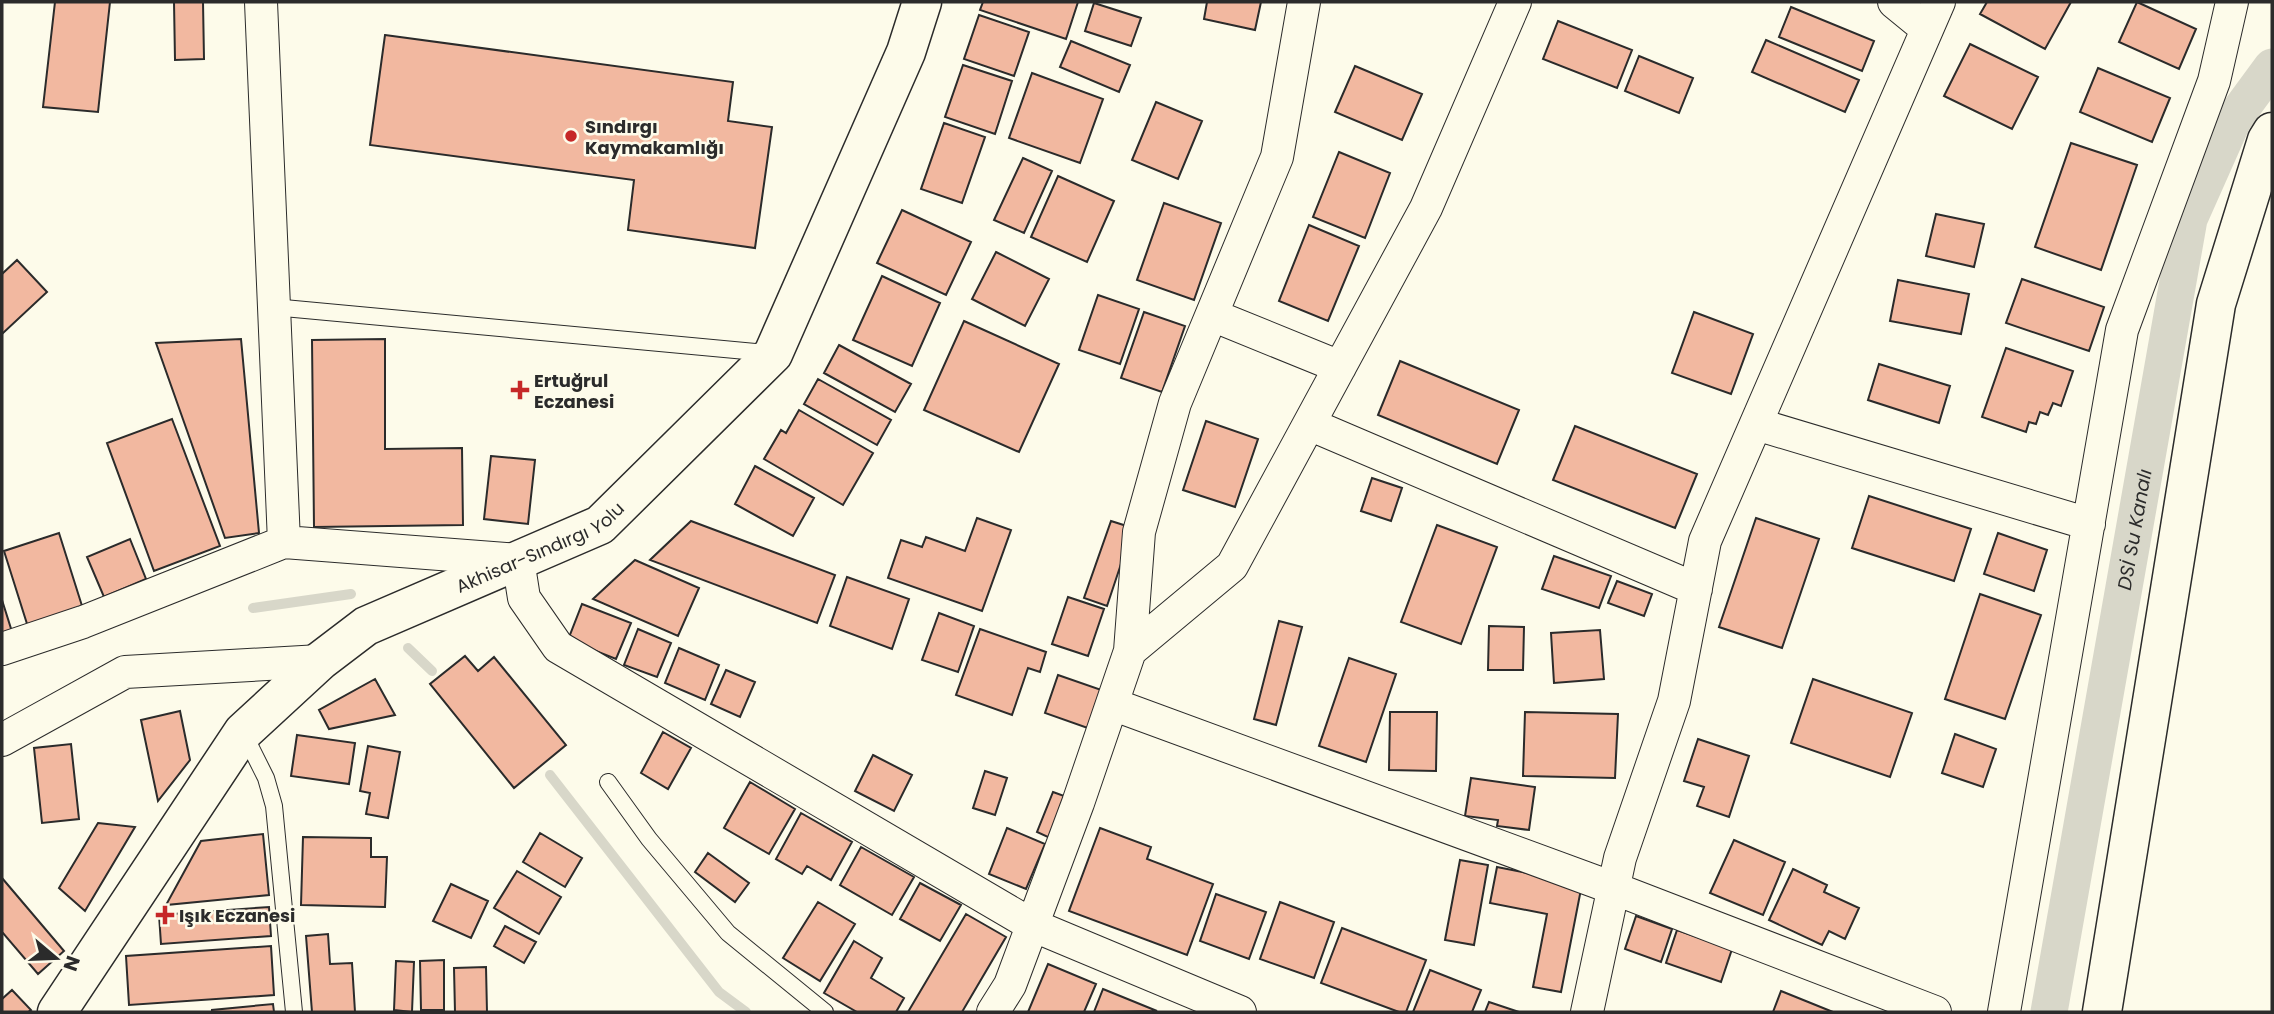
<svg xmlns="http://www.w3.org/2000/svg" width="2274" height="1014" font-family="Poppins,sans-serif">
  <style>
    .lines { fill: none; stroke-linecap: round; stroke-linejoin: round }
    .stream { stroke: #d8d7c9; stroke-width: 10 }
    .canal { stroke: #d8d7c9; stroke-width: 37 }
    .building { fill: #f2b8a0; stroke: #2b2b2b; stroke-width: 2 }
    .lane-casing { stroke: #2b2b2b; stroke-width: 18 }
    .street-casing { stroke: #2b2b2b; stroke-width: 34 }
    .secondary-casing { stroke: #2b2b2b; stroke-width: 41 }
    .lane { stroke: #fdfbea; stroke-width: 16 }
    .street { stroke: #fdfbea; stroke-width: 32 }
    .secondary { stroke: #fdfbea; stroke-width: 38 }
    .poi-dot { fill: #c62828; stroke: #fdfbea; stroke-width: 2.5 }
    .labels { text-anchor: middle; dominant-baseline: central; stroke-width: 5; stroke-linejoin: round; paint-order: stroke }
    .poi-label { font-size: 18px; font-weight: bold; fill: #2b2b2b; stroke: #fdfbea; text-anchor: start }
    .street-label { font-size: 18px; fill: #2b2b2b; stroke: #fdfbea }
    .water-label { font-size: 19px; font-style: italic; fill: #2b2b2b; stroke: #fdfbea }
  </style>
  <rect width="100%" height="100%" fill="#fdfbea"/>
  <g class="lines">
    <path class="stream" d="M253 608 351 594
      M408 648 432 671
      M550 775 719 992 746 1012"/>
    <path class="canal" id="s1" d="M2049 1012 2189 219 2233 120 2272 67"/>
  </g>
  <path class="building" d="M55 2H110L98 112 43 107Z
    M174 2H203L204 59 175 60Z
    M983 2H1078L1066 39 980 10Z
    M1207 2H1261L1255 30 1204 19Z
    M1987 2H2071L2045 49 1980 14Z
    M2137 2 2196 29 2179 69 2119 42Z
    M1094 3 1141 18 1131 46 1085 31Z
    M1791 7 1874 41 1862 71 1779 37Z
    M979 15 1029 32 1014 76 964 59Z
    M1558 21 1632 50 1617 88 1543 59Z
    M385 35 733 82 728 121 772 127 755 248 628 230 634 180 370 145Z
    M1766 40 1859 80 1845 112 1752 72Z
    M1071 41 1130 65 1119 92 1060 67Z
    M1970 44 2038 77 2012 129 1944 96Z
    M1639 56 1693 78 1679 113 1625 91Z
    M963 65 1012 81 995 134 945 117Z
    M1355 66 1422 94 1402 140 1335 112Z
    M2098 68 2170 98 2152 142 2080 112Z
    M1032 73 1103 99 1080 163 1009 138Z
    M1156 102 1202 121 1178 179 1132 160Z
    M944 123 985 137 962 203 921 189Z
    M2071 143 2137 165 2101 270 2035 247Z
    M1339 152 1390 173 1365 238 1313 217Z
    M1023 158 1052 171 1024 233 994 220Z
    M1058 176 1114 201 1087 262 1031 237Z
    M1164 203 1221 223 1194 300 1137 280Z
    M902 210 971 242 946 295 877 263Z
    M1936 214 1984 224 1974 267 1926 256Z
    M1309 225 1359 246 1328 321 1279 301Z
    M996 252 1049 279 1025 326 972 299Z
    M17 260 47 292 2 334V274Z
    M882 276 940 303 912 366 853 340Z
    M2022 279 2104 307 2089 351 2006 323Z
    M1898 280 1969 294 1961 334 1890 321Z
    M1098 295 1139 309 1120 364 1079 350Z
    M1144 312 1185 326 1162 392 1121 378Z
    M1694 312 1753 334 1731 394 1672 373Z
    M964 321 1059 364 1019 452 924 410Z
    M241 339 259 533 225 538 156 343Z
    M385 339V449L462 448 463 525 314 527 312 340Z
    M839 345 911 384 895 412 824 373Z
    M2006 348 2073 371 2061 406 2053 403 2048 415 2040 412 2036 424 2029 422 2026 432 1982 417Z
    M1400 361 1519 410 1497 464 1378 415Z
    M1879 364 1950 386 1939 423 1868 400Z
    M818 379 891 420 877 445 804 404Z
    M799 410 873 453 843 505 764 459 781 430 786 433Z
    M172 419 220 546 154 571 107 443Z
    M1206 421 1258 439 1235 507 1183 490Z
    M1575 426 1697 474 1675 528 1553 480Z
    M491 456 535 460 528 524 484 519Z
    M755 466 814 498 793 536 735 504Z
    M1372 478 1402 488 1391 521 1361 511Z
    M1869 496 1971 529 1954 581 1852 548Z
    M977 518 1011 530 982 611 888 578 901 540 922 547 926 537 965 551Z
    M1756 518 1819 539 1782 648 1719 627Z
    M691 521 835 575 817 623 650 560Z
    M1111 521 1133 528 1107 606 1084 598Z
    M1437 525 1497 547 1461 644 1401 622Z
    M59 533 83 609 28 627 4 551Z
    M1998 533 2047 550 2034 591 1984 574Z
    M130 539 146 579 104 597 87 557Z
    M1554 556 1611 576 1599 608 1542 589Z
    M635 560 699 588 678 636 593 599Z
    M847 577 909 599 892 649 830 626Z
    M1617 581 1652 594 1644 616 1608 603Z
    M1980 594 2041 615 2005 719 1945 699Z
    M1068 597 1104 609 1088 656 1052 644Z
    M2 600 13 635 2 639Z
    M582 604 631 623 616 659 568 640Z
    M939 613 974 626 958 672 922 660Z
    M1279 621 1302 627 1276 725 1254 719Z
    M1489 626 1524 627 1523 670H1488Z
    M638 629 671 643 657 677 624 665Z
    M980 629 1046 652 1040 672 1028 668 1012 715 956 695Z
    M1600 630 1604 679 1554 683 1551 633Z
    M679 648 719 665 705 700 665 683Z
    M465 656 478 671 494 657 566 745 514 788 430 684Z
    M1349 658 1396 674 1366 762 1319 746Z
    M726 670 755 682 740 717 711 704Z
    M1058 675 1113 694 1099 732 1045 713Z
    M375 679 395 715 329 729 319 710Z
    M1813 679 1912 713 1890 777 1791 743Z
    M180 711 190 760 158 801 141 720Z
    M1390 712H1437L1436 771 1389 770Z
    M1525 712 1618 714 1615 778 1523 776Z
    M663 732 691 748 668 789 641 773Z
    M1955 734 1996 749 1983 787 1942 773Z
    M297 735 355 743 349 784 291 776Z
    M1698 739 1749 756 1729 817 1697 806 1704 787 1684 781Z
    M71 744 79 819 42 823 34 748Z
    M368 746 400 752 388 818 366 814 370 793 360 791Z
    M873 755 912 775 894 811 855 791Z
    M985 771 1007 778 995 815 973 808Z
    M1471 778 1535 787 1529 830 1497 826 1498 820 1465 816Z
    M750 782 795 809 769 854 724 828Z
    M1053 792 1067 797 1050 838 1037 832Z
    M801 813 852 842 831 880 807 866 802 874 776 859Z
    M98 823 135 827 85 911 59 888Z
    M1007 828 1045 844 1026 889 989 874Z
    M1100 828 1151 847 1147 859 1213 884 1187 955 1069 911Z
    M540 833 582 858 565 887 523 862Z
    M263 834 269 895 166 905 201 841Z
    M303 837 371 838V857H387L385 907 301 905Z
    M1734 840 1785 862 1763 915 1710 893Z
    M861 847 914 877 892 915 840 885Z
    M708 853 749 883 735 902 695 872Z
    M1460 860 1488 865 1474 945 1445 940Z
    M1497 867 1582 884 1561 992 1533 987 1547 914 1490 903Z
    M1793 869 1827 885 1824 892 1859 908 1845 939 1829 931 1822 945 1769 920Z
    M517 871 561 897 539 934 494 908Z
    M2 878 64 951 38 974 2 932Z
    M920 883 961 905 940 941 900 919Z
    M451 884 488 901 471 938 433 921Z
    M1216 894 1266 912 1249 959 1200 941Z
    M818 902 855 924 820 981 783 958Z
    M1280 902 1334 922 1314 978 1260 959Z
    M269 907 271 936 161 944 159 915Z
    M966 914 1006 937 962 1012H908Z
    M1636 916 1672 929 1661 962 1625 949Z
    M505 926 536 942 524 963 494 946Z
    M1342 928 1426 960 1406 1012H1399L1321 983Z
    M1677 930 1732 949 1721 982 1666 963Z
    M328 934 330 964 352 963 355 1012H312L306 936Z
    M854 941 882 958 871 978 904 998 896 1012H857L824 993Z
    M271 946 274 995 129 1005 126 956Z
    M444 960V1010H421L420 961Z
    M396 961 414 962 412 1012 394 1010Z
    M1048 964 1096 984 1084 1012H1028Z
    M486 967 487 1012H455L454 968Z
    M1430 970 1481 990 1472 1012H1413Z
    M1103 989 1157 1011 1094 1012Z
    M12 990 31 1010 28 1012H2V999Z
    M1781 991 1833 1012H1773Z
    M1489 1002 1519 1012H1485Z
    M273 1004 274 1012H212V1010Z"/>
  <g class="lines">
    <defs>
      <path id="lane" d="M273 307 767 353
        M244 734 266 778 274 806 294 1012
        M608 782 649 839 728 933 825 1012"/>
      <path id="street" d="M261 2 284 542
        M1894 2 1927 29
        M1212 315 1340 367
        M1309 424 1696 589
        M1756 424 2089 524
        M2 649 83 622 284 542 518 560 524 598 558 647 1032 925 1240 1012
        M1130 651 1139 532 1175 403 1277 157 1304 2
        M1112 704 1613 888 1935 1012
        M2 740 125 672 320 661
        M993 1012 1010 985 1078 803 1130 651 1232 566 1426 208 1515 2
        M1587 1012 1620 858 1674 701 1705 541 1939 2
        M2004 1012 2122 330 2214 81 2232 2"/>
      <g id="secondary">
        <path id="s2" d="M57 1012 243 732 320 661 366 626 600 525 773 354 906 52 922 2"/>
        <path d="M2102 1012 2216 304 2267 140 2272 132"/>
      </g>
    </defs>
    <use href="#lane" class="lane-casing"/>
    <use href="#street" class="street-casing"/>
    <use href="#secondary" class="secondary-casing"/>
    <use href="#lane" class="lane"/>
    <use href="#street" class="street"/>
    <use href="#secondary" class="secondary"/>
  </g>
  <g class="poi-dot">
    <circle cx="571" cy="136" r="7"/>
    <path d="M516.5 379.5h7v7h7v7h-7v7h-7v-7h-7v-7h7z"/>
    <path d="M161.5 904.5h7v7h7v7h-7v7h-7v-7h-7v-7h7z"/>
  </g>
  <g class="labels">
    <g class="poi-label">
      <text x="585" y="126">Sındırgı<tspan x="585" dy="21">Kaymakamlığı</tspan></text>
      <text x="534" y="380">Ertuğrul<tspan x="534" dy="21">Eczanesi</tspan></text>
      <text x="179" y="915">Işık Eczanesi</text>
    </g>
    <g class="street-label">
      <text stroke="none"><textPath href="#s2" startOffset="690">Akhisar-Sındırgı Yolu</textPath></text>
    </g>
    <g class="water-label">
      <text stroke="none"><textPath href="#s1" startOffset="490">DSİ Su Kanalı</textPath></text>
    </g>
  </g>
  <rect width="2274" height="1014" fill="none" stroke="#2b2b2b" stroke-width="7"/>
  <g transform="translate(56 958) rotate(109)" stroke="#fdfbea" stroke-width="5" paint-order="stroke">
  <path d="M0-5L12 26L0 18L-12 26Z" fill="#2b2b2b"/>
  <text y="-10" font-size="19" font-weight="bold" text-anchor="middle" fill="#2b2b2b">N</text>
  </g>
</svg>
